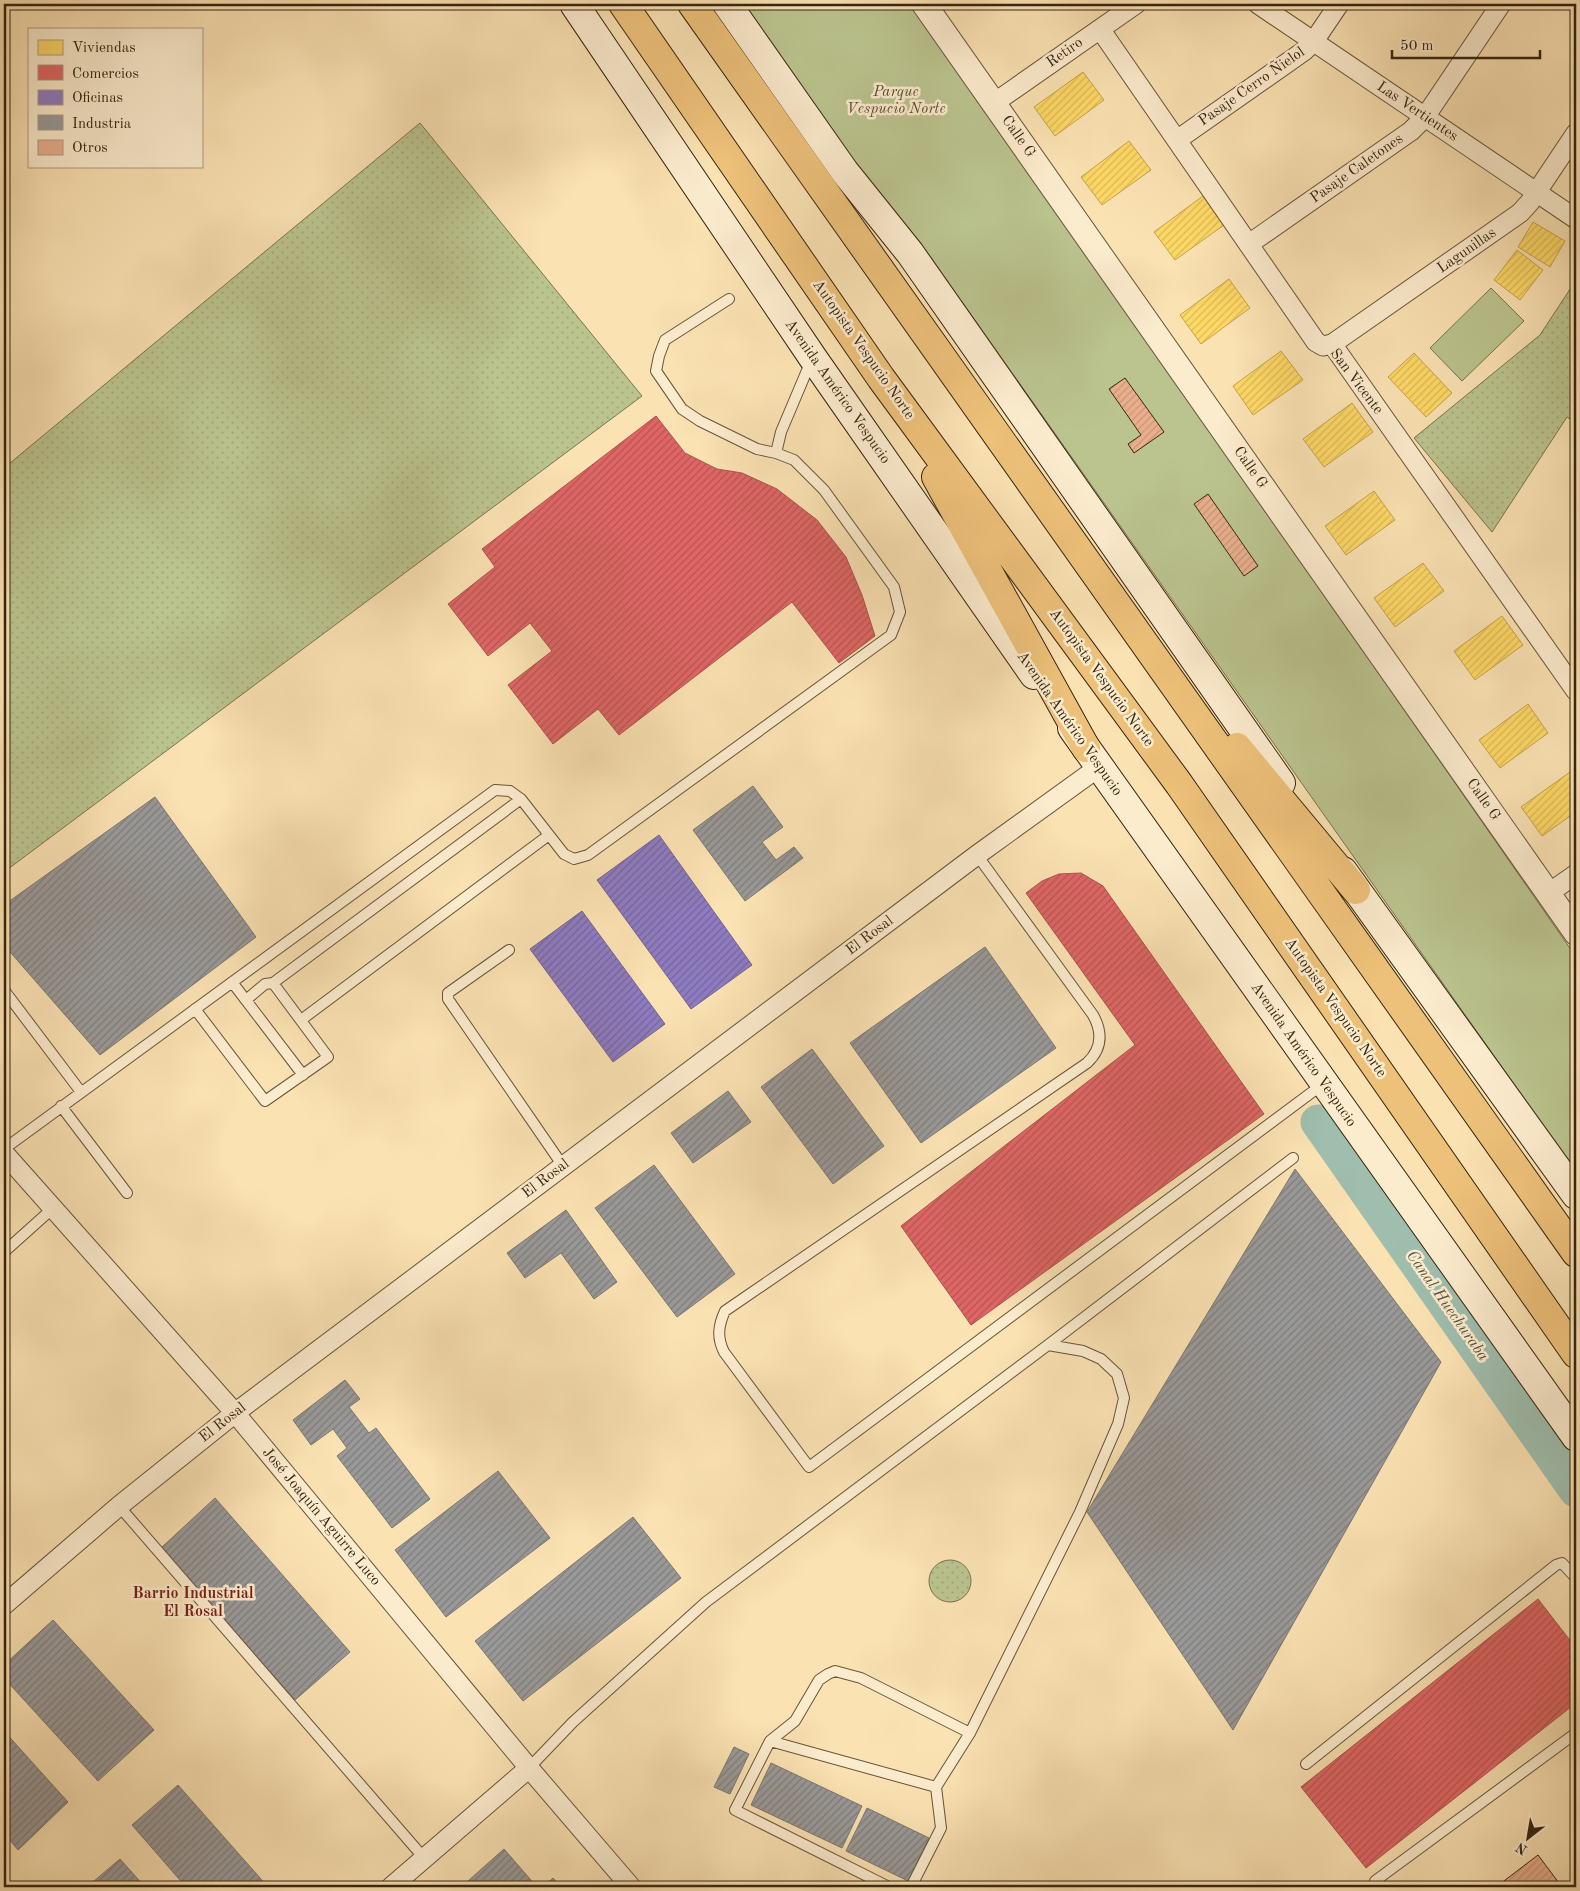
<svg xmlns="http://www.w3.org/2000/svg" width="1580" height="1891" font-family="'Old Standard TT',serif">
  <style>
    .grass { fill: url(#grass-dots); stroke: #78744f }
    .park { fill: #bbc48f; stroke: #78744f }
    .homes { fill: url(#homes-hatch); stroke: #c2a34c }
    .shops { fill: url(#shops-hatch); stroke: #ad524c }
    .offices { fill: url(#offices-hatch); stroke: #73628d }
    .industry { fill: url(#industry-hatch); stroke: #7b7670 }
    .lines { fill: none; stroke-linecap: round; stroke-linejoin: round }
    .river { stroke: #9fbeae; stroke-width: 35 }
    .building { fill: url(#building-hatch); stroke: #35250f }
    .service-casing { stroke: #665438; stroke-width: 12 }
    .minor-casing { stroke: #665438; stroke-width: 21 }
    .tertiary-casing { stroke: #665438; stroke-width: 26 }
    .secondary-casing { stroke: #35250f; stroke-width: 30 }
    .motorway-casing { stroke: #35250f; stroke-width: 30 }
    .service { stroke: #fcecce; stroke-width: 10 }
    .minor { stroke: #fcecce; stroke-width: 19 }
    .tertiary { stroke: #fcecce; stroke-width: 24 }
    .secondary { stroke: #fcecce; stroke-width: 28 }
    .motorway { stroke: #eec17a; stroke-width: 28 }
    .labels { text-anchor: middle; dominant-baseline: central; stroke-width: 5; stroke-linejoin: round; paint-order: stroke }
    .street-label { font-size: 15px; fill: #35250f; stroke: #fcecce }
    .park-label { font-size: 15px; font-style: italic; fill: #564d2f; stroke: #fcecce }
    .water-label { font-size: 16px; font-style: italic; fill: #55533f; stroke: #fcecce }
    .neighbourhood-label { font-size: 16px; font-weight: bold; fill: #7a1f14; stroke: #fcecce }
  </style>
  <defs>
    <pattern id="grass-dots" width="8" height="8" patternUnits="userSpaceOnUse" patternTransform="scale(1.25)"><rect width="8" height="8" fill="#bbc48f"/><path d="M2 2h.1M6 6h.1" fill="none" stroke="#a1a87a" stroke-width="1.8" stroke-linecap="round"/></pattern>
    <pattern id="homes-hatch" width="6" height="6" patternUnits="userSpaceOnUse" patternTransform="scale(1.25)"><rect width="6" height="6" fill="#ffd966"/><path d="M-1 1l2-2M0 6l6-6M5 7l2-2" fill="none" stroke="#dbba57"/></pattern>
    <pattern id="shops-hatch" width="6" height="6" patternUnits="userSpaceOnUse" patternTransform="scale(1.25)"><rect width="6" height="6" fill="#e06666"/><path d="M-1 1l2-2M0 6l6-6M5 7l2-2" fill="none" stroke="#b65452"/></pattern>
    <pattern id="offices-hatch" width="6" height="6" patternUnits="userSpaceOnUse" patternTransform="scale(1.25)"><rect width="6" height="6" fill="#8e7cc3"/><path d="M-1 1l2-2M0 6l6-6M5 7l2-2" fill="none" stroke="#75659d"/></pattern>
    <pattern id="industry-hatch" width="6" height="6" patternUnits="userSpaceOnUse" patternTransform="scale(1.25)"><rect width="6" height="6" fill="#999"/><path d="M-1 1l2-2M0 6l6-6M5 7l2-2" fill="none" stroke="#7e7d7b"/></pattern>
    <pattern id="building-hatch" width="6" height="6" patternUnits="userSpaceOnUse" patternTransform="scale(1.25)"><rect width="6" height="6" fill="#e9af8d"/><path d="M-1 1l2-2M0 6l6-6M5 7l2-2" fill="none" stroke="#c89678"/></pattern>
  </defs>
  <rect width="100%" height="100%" fill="#fbe2b3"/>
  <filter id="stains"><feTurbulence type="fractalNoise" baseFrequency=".004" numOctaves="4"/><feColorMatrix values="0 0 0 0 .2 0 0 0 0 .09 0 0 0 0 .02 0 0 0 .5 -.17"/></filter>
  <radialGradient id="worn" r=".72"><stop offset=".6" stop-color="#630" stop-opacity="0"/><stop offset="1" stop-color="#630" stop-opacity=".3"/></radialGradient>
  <path class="grass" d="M420 123 642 396 4 872V468Z
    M1576 280V423L1567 417 1492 532 1414 438 1540 335Z
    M929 1581a21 21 0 1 1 42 0a21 21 0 1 1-42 0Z"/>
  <path class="park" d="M744 4H914L1576 957V1172L922 245 858 167Z
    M1491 288 1524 321 1462 381 1430 348Z"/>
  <path class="homes" d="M1083 72 1104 100 1055 136 1034 107Z
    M1129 141 1151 170 1102 205 1081 177Z
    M1203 196 1224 225 1175 260 1154 232Z
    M1533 222 1565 241 1550 267 1518 247Z
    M1517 250 1543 270 1520 300 1494 280Z
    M1229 279 1250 308 1201 344 1180 315Z
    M1281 351 1303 380 1253 415 1233 386Z
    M1414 353 1452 393 1426 417 1388 377Z
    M1352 403 1373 432 1324 467 1303 439Z
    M1374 491 1395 520 1346 555 1325 526Z
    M1423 563 1444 591 1395 627 1374 598Z
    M1502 616 1523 645 1475 680 1454 651Z
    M1528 704 1548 733 1500 768 1479 740Z
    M1570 772 1576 780V812L1542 836 1521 807Z"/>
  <path class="shops" d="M656 416 685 453 717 469 742 473 777 489 817 520 846 557 862 595 875 636 839 663 792 602 619 735 598 709 553 744 508 685 552 651 530 623 488 656 448 604 495 567 482 549Z
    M1081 873 1103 886 1264 1114 971 1325 901 1226 1135 1045 1026 893 1042 881 1059 874Z
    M1538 1599 1576 1648V1703L1366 1868 1301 1787Z"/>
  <path class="offices" d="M659 835 752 965 691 1009 597 880Z
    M582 911 665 1024 613 1062 530 949Z"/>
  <path class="industry" d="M753 786 783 827 762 842 776 860 794 847 803 858 745 901 693 830Z
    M155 797 256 937 100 1055 4 945V905Z
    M985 947 1056 1048 921 1143 850 1043Z
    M812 1049 884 1146 833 1184 761 1087Z
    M728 1091 751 1122 693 1163 671 1133Z
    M654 1165 735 1274 677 1317 595 1208Z
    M1295 1169 1441 1362 1233 1730 1087 1512Z
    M566 1210 617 1282 594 1299 561 1253 525 1278 507 1253Z
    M345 1380 360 1399 349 1407 369 1433 376 1428 430 1499 392 1528 337 1456 347 1448 333 1429 311 1445 293 1420Z
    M498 1471 550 1538 446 1617 395 1550Z
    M215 1498 350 1652 295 1700 161 1548Z
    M633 1517 681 1578 523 1701 475 1641Z
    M53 1620 154 1730 98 1781 4 1678V1665Z
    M4 1731 68 1802 18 1850 4 1833Z
    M734 1747 749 1754 730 1794 714 1787Z
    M771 1763 862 1806 842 1848 751 1805Z
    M178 1785 268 1887H186L132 1825Z
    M867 1808 929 1838 908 1881 846 1851Z
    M504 1849 537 1887H473L468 1881Z
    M120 1859 145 1887H87Z
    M553 1878 561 1887H543Z"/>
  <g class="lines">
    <path class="river" d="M1318 1122 1576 1490"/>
  </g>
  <path class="building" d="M1125 378 1164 432 1134 453 1128 444 1141 435 1109 389Z
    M1208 494 1258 566 1244 576 1194 504Z
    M1538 1855 1562 1887H1496Z"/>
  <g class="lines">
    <defs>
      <path id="service" d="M729 299 665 340 659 356 656 371 682 409 700 421 757 449 776 453
        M977 855 1093 1015C1103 1033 1102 1049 1087 1063L725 1311C718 1326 717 1338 724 1352L809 1467 1323 1084
        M509 950 448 993V999L563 1166
        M232 982 303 1075
        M273 983 521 799
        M4 990 81 1092
        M195 1009 265 1101 328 1057 273 983 265 984 246 1000
        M301 1020 549 835
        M61 1106 127 1193
        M4 1149 495 790 510 791 521 799 564 854 574 859 588 855 891 635 900 612 894 587 824 490 794 460 776 453 781 432 811 361
        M4 1252 52 1209
        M119 1506 424 1858
        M770 1741 936 1787
        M1306 1764 1556 1565 1562 1563 1576 1578
        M529 1768 573 1722 706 1602 1048 1345 1293 1158
        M1375 1881 1576 1733
        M889 1887 735 1810 770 1741 795 1721 819 1680 828 1674 835 1671 861 1678 970 1733
        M911 1887 941 1828 936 1787 970 1733 1080 1512 1118 1424 1124 1398 1117 1374 1101 1359 1083 1351 1048 1345"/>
      <path id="minor" d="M1258 4 1576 219
        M1100 29 1316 342 1323 346 1332 344 1520 213 1530 202 1576 133
        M994 103 1136 4
        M1177 140 1304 51 1314 41 1339 4
        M1249 244 1411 131 1425 117 1501 4
        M1332 344 1576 691
        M1549 893 1576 874
        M4 1153 235 1413 529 1768 631 1887
        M4 1605 119 1506 235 1413 977 855 1099 767
        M391 1887 529 1768"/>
      <path id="tertiary" d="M924 4 1576 933"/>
      <path id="secondary" d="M574 4 813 358 1034 675
        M727 4 845 172 910 253 1281 783
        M1072 728 1576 1437
        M1343 871 1576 1195"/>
      <path id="motorway" d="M623 4 881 378 1179 784 1576 1354
        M692 4 1576 1253
        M936 477 1086 748
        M1237 747 1356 890"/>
    </defs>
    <use href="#service" class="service-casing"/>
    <use href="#minor" class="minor-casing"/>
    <use href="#tertiary" class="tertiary-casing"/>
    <use href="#secondary" class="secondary-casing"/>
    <use href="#motorway" class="motorway-casing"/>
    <use href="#service" class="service"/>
    <use href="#minor" class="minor"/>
    <use href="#tertiary" class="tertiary"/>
    <use href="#secondary" class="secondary"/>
    <use href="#motorway" class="motorway"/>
  </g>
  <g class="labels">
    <g class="street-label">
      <text transform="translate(1065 53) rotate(-35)">Retiro</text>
      <text transform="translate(1252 87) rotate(-35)">Pasaje Cerro Ñielol</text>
      <text transform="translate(1417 112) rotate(34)">Las Vertientes</text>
      <text transform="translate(1018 137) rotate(55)">Calle G</text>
      <text transform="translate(1357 169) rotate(-35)">Pasaje Caletones</text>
      <text transform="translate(1467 251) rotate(-35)">Lagunillas</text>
      <text transform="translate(863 350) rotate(55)">Autopista Vespucio Norte</text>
      <text transform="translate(1356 382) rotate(53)">San Vicente</text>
      <text transform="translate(837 392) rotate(55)">Avenida Américo Vespucio</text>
      <text transform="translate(1250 468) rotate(55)">Calle G</text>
      <text transform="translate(1101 678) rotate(54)">Autopista Vespucio Norte</text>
      <text transform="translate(1069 724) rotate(55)">Avenida Américo Vespucio</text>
      <text transform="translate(1483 800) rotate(55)">Calle G</text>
      <text transform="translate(870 936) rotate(-37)">El Rosal</text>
      <text transform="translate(1335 1008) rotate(55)">Autopista Vespucio Norte</text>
      <text transform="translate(1303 1055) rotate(55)">Avenida Américo Vespucio</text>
      <text transform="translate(546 1179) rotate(-37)">El Rosal</text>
      <text transform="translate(223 1423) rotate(-38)">El Rosal</text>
      <text transform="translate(321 1517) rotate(50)">José Joaquín Aguirre Luco</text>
    </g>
    <g class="park-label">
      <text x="896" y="92">Parque<tspan x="896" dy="17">Vespucio Norte</tspan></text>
    </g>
    <g class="water-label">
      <text transform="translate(1447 1306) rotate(55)">Canal Huechuraba</text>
    </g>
    <g class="neighbourhood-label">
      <text x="193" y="1594">Barrio Industrial<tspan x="193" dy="18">El Rosal</tspan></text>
    </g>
  </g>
  <rect width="1580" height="1891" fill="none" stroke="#fbe2b3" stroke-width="20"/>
  <rect x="5" y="5" width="1570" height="1881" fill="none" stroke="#35250f" stroke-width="2.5"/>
  <rect x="10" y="10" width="1560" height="1871" fill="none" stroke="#35250f"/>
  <rect x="28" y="28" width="175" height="140" fill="#fcecce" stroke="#ac9c82"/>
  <rect x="38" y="40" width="25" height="15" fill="#ffd966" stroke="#ac9c82"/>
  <text x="72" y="52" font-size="15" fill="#35250f">Viviendas</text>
  <rect x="38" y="65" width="25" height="15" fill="#e06666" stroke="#ac9c82"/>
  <text x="72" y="78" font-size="15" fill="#35250f">Comercios</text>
  <rect x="38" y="90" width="25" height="15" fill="#8e7cc3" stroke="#ac9c82"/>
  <text x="72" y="102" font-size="15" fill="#35250f">Oficinas</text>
  <rect x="38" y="115" width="25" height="15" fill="#999999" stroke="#ac9c82"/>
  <text x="72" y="128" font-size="15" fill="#35250f">Industria</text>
  <rect x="38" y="140" width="25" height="15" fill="#e9af8d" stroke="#ac9c82"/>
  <text x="72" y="152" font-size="15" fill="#35250f">Otros</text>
  <g transform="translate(1528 1838) rotate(211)" stroke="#fcecce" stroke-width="4" paint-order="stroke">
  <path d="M0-4L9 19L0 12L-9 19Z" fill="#35250f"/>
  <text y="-8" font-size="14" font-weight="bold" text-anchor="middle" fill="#35250f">N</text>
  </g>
  <path d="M1392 50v8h148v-8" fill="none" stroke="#35250f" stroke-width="2.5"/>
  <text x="1400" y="50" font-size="15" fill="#35250f" stroke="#fcecce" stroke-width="4" paint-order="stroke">50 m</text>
  <rect width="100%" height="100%" filter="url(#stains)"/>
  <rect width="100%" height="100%" fill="url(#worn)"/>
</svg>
